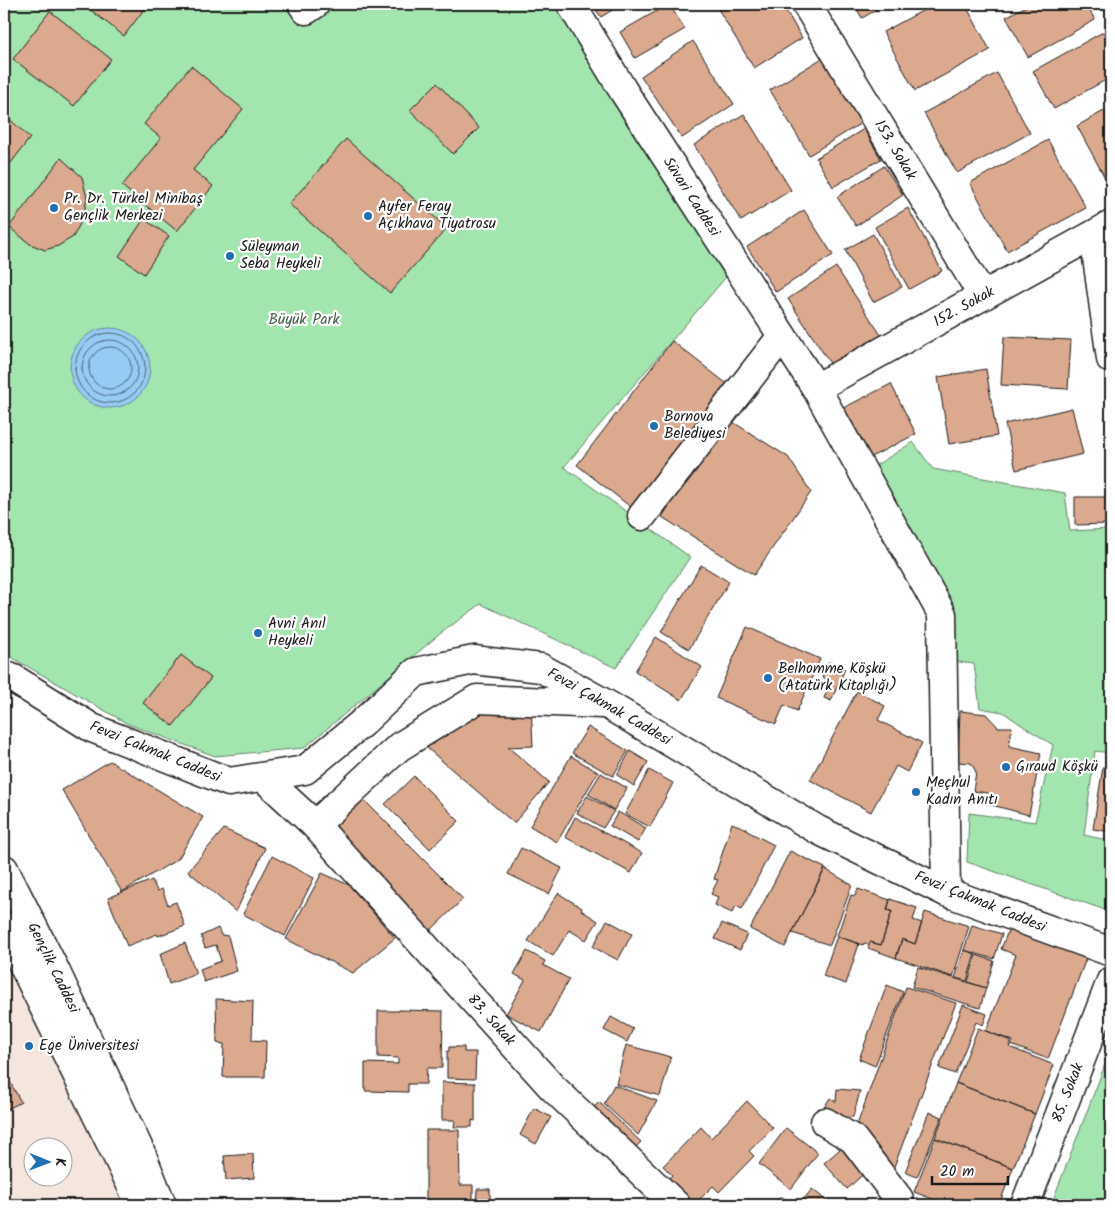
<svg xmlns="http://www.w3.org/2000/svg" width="1115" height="1209" font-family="Kalam,sans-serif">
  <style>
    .built { fill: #f4e5dd; fill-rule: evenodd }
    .green { fill: #a3e5af; stroke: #608066 }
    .water { fill: #96cbf4; stroke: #65859e }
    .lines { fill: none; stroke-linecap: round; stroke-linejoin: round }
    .shore { stroke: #4d6272; stroke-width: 1 }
    .building { fill: #dba98e; stroke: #1c1c1c }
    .street-casing { stroke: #1c1c1c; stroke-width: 31 }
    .secondary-casing { stroke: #1c1c1c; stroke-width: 31 }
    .street { stroke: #fff; stroke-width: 28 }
    .secondary { stroke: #fff; stroke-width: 28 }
    .poi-dot { fill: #1f6fb2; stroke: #fff; stroke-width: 2 }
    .labels { text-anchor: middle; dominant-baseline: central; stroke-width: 4.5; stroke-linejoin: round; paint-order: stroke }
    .street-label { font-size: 15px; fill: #1c1c1c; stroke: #fff }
    .poi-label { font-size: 15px; fill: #1c1c1c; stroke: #fff; text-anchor: start }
    .park-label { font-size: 15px; fill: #4b624f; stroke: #fff }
  </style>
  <rect width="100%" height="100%" fill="#fff"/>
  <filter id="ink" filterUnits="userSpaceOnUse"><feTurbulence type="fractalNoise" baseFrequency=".02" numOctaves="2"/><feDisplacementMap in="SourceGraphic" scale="10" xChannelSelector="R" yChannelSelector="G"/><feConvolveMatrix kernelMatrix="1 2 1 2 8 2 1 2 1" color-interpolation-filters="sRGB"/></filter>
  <g filter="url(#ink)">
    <path class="built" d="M4 946 133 1205H4ZM32 1146H62V1176H32Z"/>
    <path class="green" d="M4 4H293L303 20 331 4H555L726 277 564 467 690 557 616 668 481 604 441 633 304 748 215 756 128 724 4 653Z
      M913 442 933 469 1065 493 1070 531 1111 529V661L1109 676 1111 678V753L1095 751 1084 835 1111 841V912L967 862 969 813 1035 822 1053 745 1020 724 1003 712 980 708 974 664 952 661 870 469Z
      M1111 1049V1205H1051Z"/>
    <path class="water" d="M70 368a40 40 0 1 1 80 0a40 40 0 1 1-80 0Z"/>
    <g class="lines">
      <path class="shore" d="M75 368a35 35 0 1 1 70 0a35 35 0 1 1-70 0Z
        M82 368a28 28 0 1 1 56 0a28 28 0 1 1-56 0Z
        M89 368a21 21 0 1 1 42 0a21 21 0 1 1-42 0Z"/>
    </g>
    <path class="building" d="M85 4H148L124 36 84 5Z
      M592 4H622L601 17Z
      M669 4 685 29 635 58 620 32Z
      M715 4H782L802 38 754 68Z
      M854 4H887L862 18Z
      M935 4H965L990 50 915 91 883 32Z
      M1030 4H1086L1095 20 1028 57 1006 17Z
      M50 11 111 59 74 106 13 59Z
      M1103 32 1111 46V77L1054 109 1033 71Z
      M693 41 734 104 682 138 641 76Z
      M829 54 868 119 809 155 770 90Z
      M191 66 243 109 193 170 213 186 177 231 122 186 161 138 144 124Z
      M997 73 1030 133 957 173 924 113Z
      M437 83 479 128 453 154 410 110Z
      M1111 107V186L1110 187 1077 126Z
      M4 114 30 138 4 172Z
      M744 114 791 190 741 221 694 145Z
      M864 129 881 159 833 187 816 158Z
      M346 139 447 228 390 293 289 204Z
      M1048 140 1086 208 1007 251 970 183Z
      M61 158 82 177 87 198 83 218 73 237 58 246 45 250 30 244 9 227Z
      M884 166 903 195 856 226 837 197Z
      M908 208 942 271 909 289 875 227Z
      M804 210 833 255 776 292 747 247Z
      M144 219 169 236 144 274 119 256Z
      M873 234 902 287 873 302 845 250Z
      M836 267 883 338 835 371 788 299Z
      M1004 337 1071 340 1068 389 1001 385Z
      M672 341 731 387 637 512 577 465Z
      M986 369 997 436 949 444 938 377Z
      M891 384 916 434 869 458 843 408Z
      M1072 408 1083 454 1016 470 1005 424Z
      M725 417 788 457 811 492 754 575 662 517Z
      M1075 497H1111V524L1075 525Z
      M701 565 729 582 689 649 661 632Z
      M747 627 820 659 797 711 784 705 776 724 716 698Z
      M656 637 702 667 681 700 635 671Z
      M181 655 211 678 173 726 143 703Z
      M828 662 845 669 831 701 824 698 831 681 822 677Z
      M857 691 885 706 878 720 922 743 907 772 896 766 871 812 810 780Z
      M531 706 533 746 508 747 549 782 514 823 427 748 442 730 482 708Z
      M960 711 986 714 998 727H1012L1009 746 1041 753 1029 815 988 804V793L973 791 976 772 971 763 958 762Z
      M588 727 628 751 613 776 572 753Z
      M630 751 648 762 634 786 617 775Z
      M571 756 598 772 557 842 530 826Z
      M110 761 203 817 178 859 122 892 62 790Z
      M1103 767 1111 769V832L1093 829Z
      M649 770 673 783 650 827 625 814Z
      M601 773 627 788 614 810 588 794Z
      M414 776 459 821 430 849 385 804Z
      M360 796 463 899 429 932 326 830Z
      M587 796 614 811 603 828 577 813Z
      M618 812 646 828 638 842 610 826Z
      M575 817 642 853 631 873 565 837Z
      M732 823 747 829V831L774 845 742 909 736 906 732 913 715 905 718 897 711 894 718 880 714 879Z
      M224 829 265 848 236 912 188 871Z
      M521 848 562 868 549 894 508 874Z
      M790 851 825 868 785 947 750 929Z
      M272 856 314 878 285 936 243 914Z
      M825 869 852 885 830 945 792 933Z
      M322 873 349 885 395 938 353 973 286 939Z
      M152 880 157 891 162 889 168 905 176 902 185 926 158 936 157 934 127 946 108 898Z
      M858 889 890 900 887 910 892 911 881 945 870 942 869 944 864 943 863 945 837 936 851 895 855 896Z
      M558 893 582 908 581 910 598 921 586 940 569 930 553 956 528 941Z
      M890 899 917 908 913 920 922 923 915 944 902 939 896 958 868 948 870 942 881 945 892 911 887 910Z
      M925 912 969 926 953 977 896 958 902 939 915 944Z
      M607 920 632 934 618 960 593 947Z
      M722 923 747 934 740 950 715 939Z
      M972 925 1002 934 994 959 964 950Z
      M1010 926 1087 956 1048 1059 1011 1045 1013 1041 986 1031 1016 955 1001 949Z
      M218 928 221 935 228 936 237 971 204 982 200 969 221 961 216 945 205 948 201 936Z
      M837 936 859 944 846 984 823 976Z
      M185 943 196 974 169 984 160 954Z
      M964 950 975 954 967 981 955 978Z
      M527 951 545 961 543 965 569 979 541 1032 506 1014 525 980 514 974Z
      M976 955 994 961 986 988 968 982Z
      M918 967 986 988 980 1008 912 987Z
      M887 985 903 992 875 1066 859 1059Z
      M906 987 956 1003 892 1172 855 1131Z
      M216 999 253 1001 252 1040 266 1041 265 1077H223L224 1044 217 1043Z
      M963 1005 987 1014 983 1025 976 1022 955 1074 939 1068Z
      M399 1010 443 1011 442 1068H427L426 1084H408V1092L365 1091V1063L398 1064V1058L378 1057V1011H399Z
      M611 1017 633 1029 627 1042 604 1030Z
      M978 1028 1011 1041 1009 1047 1054 1065 1035 1114 956 1083Z
      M626 1045 671 1057 660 1096 616 1084Z
      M449 1047H464V1052H476L475 1079 447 1078V1051H449Z
      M4 1071 21 1102 4 1111Z
      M442 1082 475 1083V1121L472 1120V1127H454L455 1120H442Z
      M956 1083 1035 1114 1013 1168 935 1138Z
      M614 1085 657 1101 638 1135 604 1104Z
      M837 1089 860 1091 853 1117 837 1118 820 1114 830 1098 836 1102Z
      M747 1101 773 1128 749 1151 754 1156 719 1192 713 1186 694 1205H692L667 1180 672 1175 663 1166 701 1127 711 1138Z
      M599 1102 641 1142 631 1152 590 1112Z
      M534 1108 551 1117 536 1144 520 1135Z
      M929 1112 942 1117 917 1177 905 1172Z
      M786 1128 818 1153 791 1189 759 1164Z
      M426 1130H459L460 1185H473V1205H426Z
      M935 1138 1013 1168 999 1205H949L914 1192Z
      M847 1143 869 1169 847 1189 824 1163Z
      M253 1154 254 1178 226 1180 224 1156Z
      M477 1189H490V1205H476Z
      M812 1189 832 1205H799Z
      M781 1196 793 1205H773Z"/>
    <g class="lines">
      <defs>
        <path id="street" d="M302 4 306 10 315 4
          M806 4 983 296
          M1094 236 1111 359
          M642 516 782 336
          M315 825 552 1087 676 1205
          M946 892 942 614 816 388 1111 225
          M825 1122 853 1139 899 1199 898 1205
          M1025 1205 1111 981"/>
        <path id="secondary" d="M571 4 624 92 816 388
          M4 675 14 679 92 728 229 782 305 770 362 723 416 672 474 660 541 668 608 705 818 830 946 892 1111 952
          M263 777 315 825 399 747 477 699 602 704
          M4 869 55 970 141 1153 162 1205
          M4 926 141 1205"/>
      </defs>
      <use href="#street" class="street-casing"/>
      <use href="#secondary" class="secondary-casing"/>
      <use href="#street" class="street"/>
      <use href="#secondary" class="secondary"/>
    </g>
  </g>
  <g class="poi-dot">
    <circle cx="54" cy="208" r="5"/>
    <circle cx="368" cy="216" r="5"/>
    <circle cx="230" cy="256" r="5"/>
    <circle cx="654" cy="426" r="5"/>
    <circle cx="258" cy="633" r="5"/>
    <circle cx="768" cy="678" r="5"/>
    <circle cx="1006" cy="767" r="5"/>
    <circle cx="916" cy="792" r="5"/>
    <circle cx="29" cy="1046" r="5"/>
  </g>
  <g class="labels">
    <g class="street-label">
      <text transform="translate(895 150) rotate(59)">153. Sokak</text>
      <text transform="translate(691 197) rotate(57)">Süvari Caddesi</text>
      <text transform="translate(964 307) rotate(-29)">152. Sokak</text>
      <text transform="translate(609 707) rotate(30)">Fevzi Çakmak Caddesi</text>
      <text transform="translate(155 752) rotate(22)">Fevzi Çakmak Caddesi</text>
      <text transform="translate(980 902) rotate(22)">Fevzi Çakmak Caddesi</text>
      <text transform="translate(53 968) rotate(64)">Gençlik Caddesi</text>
      <text transform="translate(491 1020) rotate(48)">83. Sokak</text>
      <text transform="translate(1068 1093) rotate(-69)">85. Sokak</text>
    </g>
    <g class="poi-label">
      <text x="64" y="199">Pr. Dr. Türkel Minibaş<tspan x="64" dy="17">Gençlik Merkezi</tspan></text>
      <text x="378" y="207">Ayfer Feray<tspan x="378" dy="17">Açıkhava Tiyatrosu</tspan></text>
      <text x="240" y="247">Süleyman<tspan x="240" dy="17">Seba Heykeli</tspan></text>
      <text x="664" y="417">Bornova<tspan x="664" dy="17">Belediyesi</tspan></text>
      <text x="268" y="624">Avni Anıl<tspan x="268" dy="17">Heykeli</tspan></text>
      <text x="778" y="669">Belhomme Köşkü<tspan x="778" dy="17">(Atatürk Kitaplığı)</tspan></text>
      <text x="1016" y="767">Gıraud Köşkü</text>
      <text x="926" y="783">Meçhul<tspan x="926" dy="17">Kadın Anıtı</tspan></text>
      <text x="39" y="1046">Ege Üniversitesi</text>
    </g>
    <g class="park-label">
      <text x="304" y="320">Büyük Park</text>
    </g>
  </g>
  <rect width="1115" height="1209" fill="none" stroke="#fff" stroke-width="20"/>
  <rect x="10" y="10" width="1095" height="1189" fill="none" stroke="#1c1c1c" stroke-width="2" filter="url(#ink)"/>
  <g transform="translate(48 1162) rotate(91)"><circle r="24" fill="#ffffff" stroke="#a4a4a4"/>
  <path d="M0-4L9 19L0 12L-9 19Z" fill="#1f6fb2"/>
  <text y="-8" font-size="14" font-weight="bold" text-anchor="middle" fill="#1c1c1c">K</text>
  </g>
  <path d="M932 1176v8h76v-8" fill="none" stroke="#1c1c1c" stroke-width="2.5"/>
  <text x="940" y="1176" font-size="15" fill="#1c1c1c" stroke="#ffffff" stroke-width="4" paint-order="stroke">20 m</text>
</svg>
